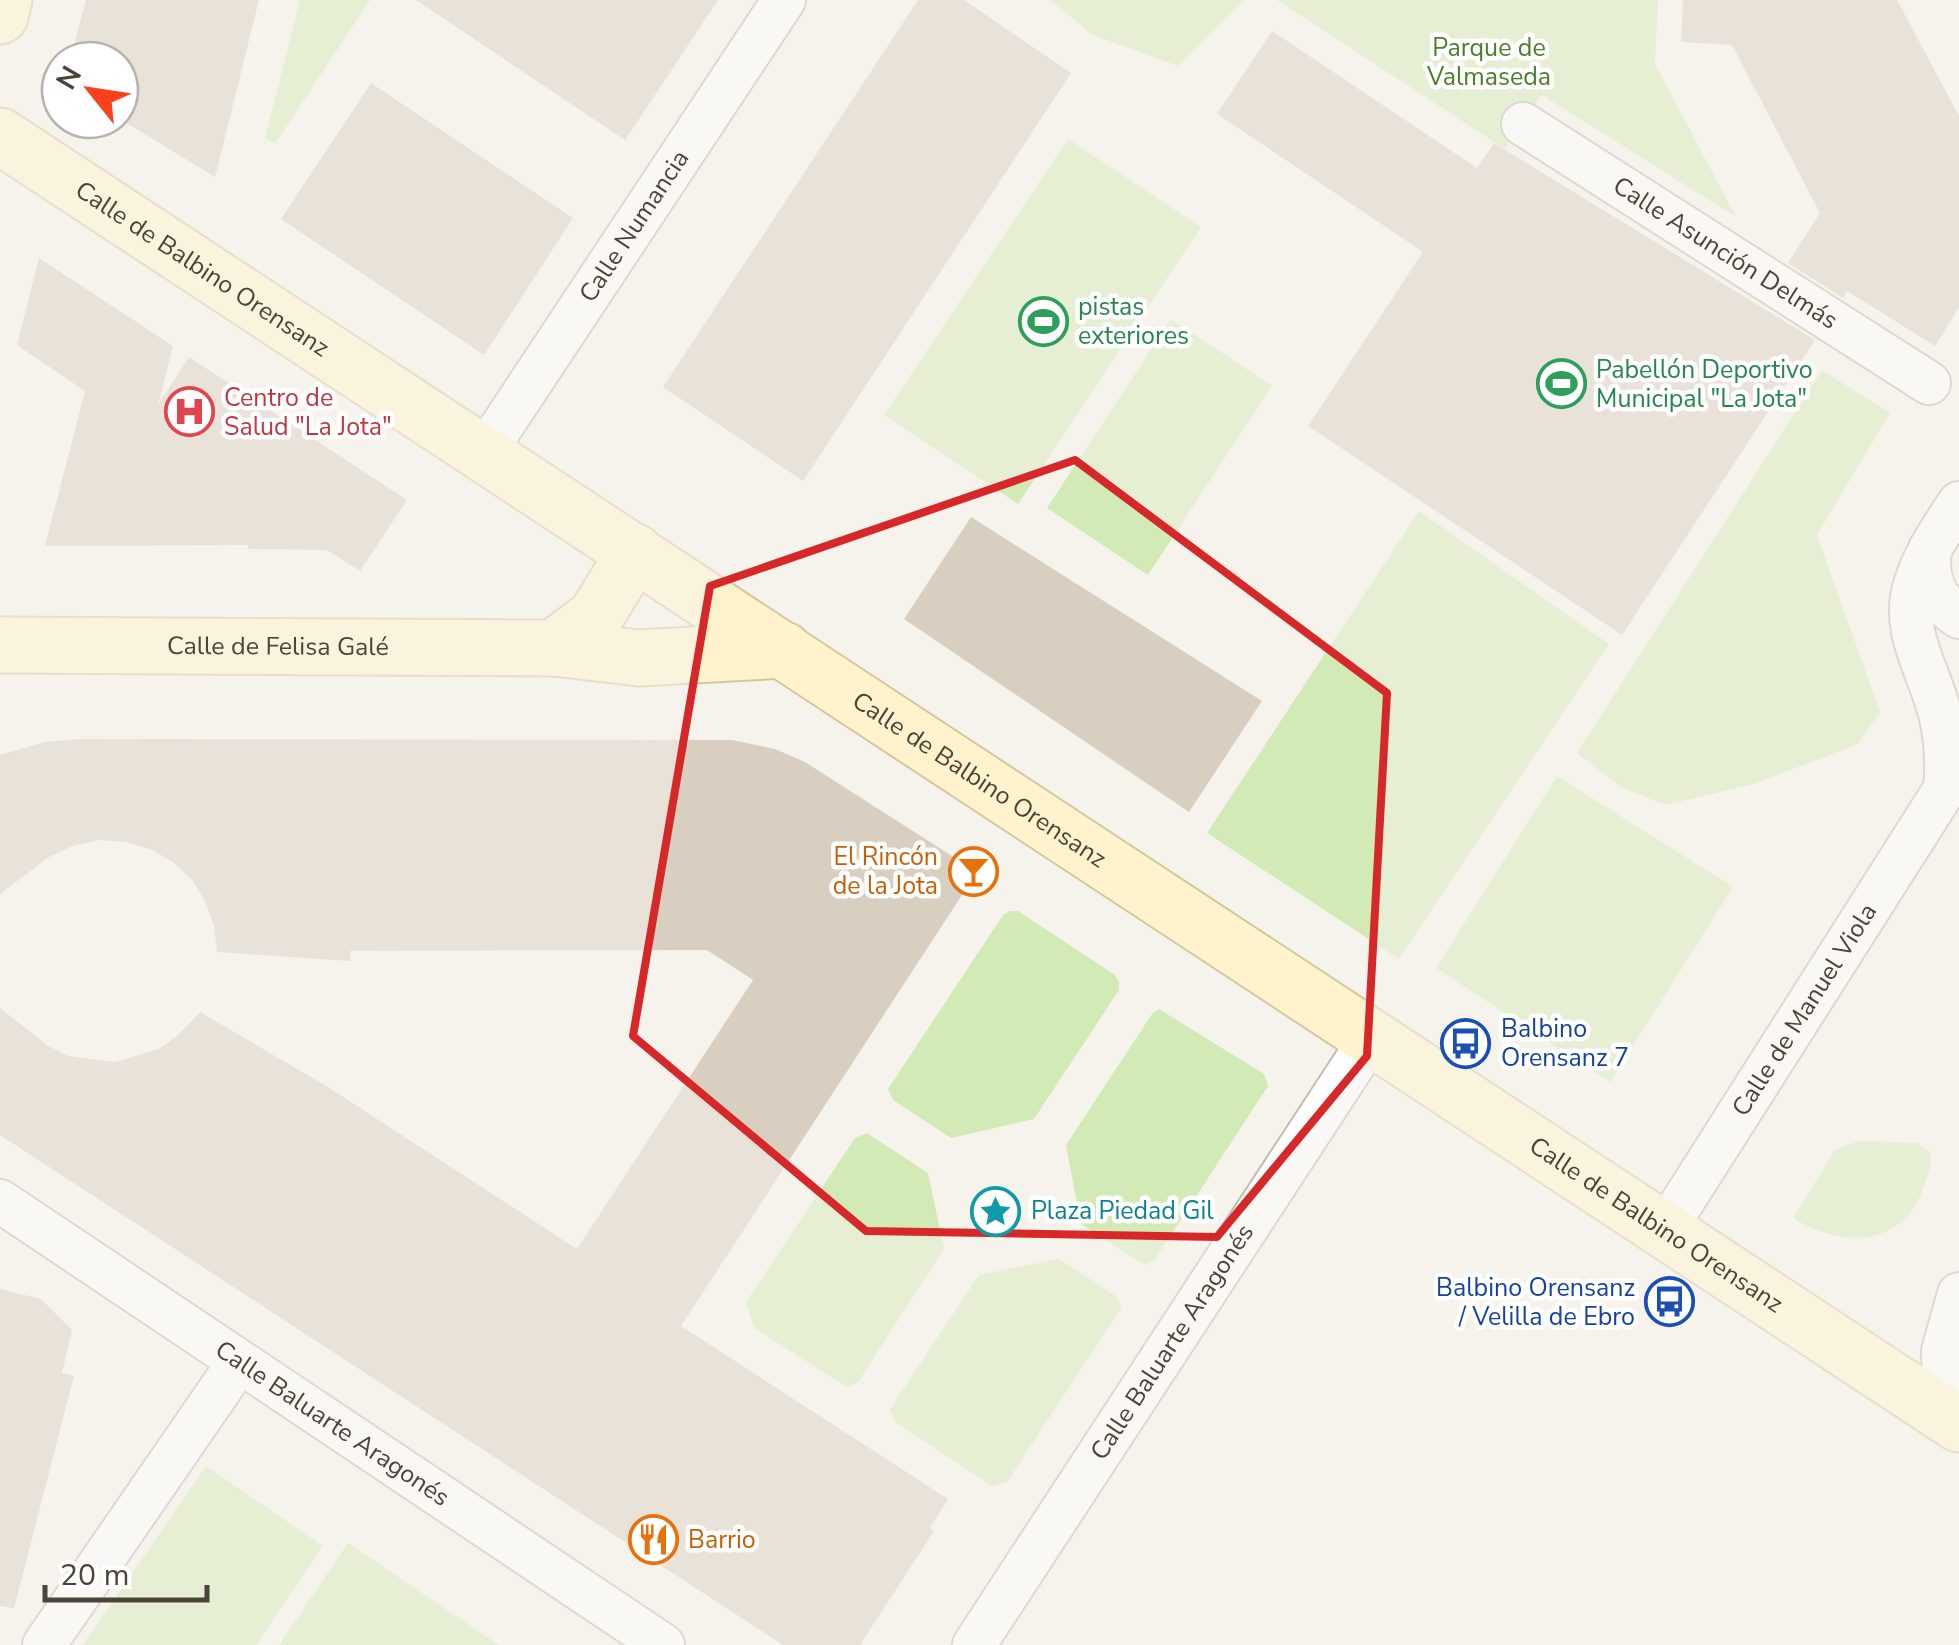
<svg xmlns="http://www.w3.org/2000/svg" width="1959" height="1645" font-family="'Nunito Sans',sans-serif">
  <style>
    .green { fill: #d2eab5 }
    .building { fill: #d8cfc1 }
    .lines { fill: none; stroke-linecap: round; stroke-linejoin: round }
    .street-casing { stroke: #c2bbae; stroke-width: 46 }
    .secondary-casing { stroke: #d6c79b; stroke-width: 59 }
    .street { stroke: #fff; stroke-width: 42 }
    .secondary { stroke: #fff3cd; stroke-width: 55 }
    .marked { fill: none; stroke: #d62828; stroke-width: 8; stroke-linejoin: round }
    .labels { text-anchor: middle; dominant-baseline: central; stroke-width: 9; stroke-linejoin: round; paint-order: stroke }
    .park-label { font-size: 25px; fill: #4a7f2a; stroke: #fff }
    .street-label { font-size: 25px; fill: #4b4439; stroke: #fff }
    .leisure-label { font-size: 25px; fill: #27864d; stroke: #fff; text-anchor: start }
    .health-label { font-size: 25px; fill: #be3a42; stroke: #fff; text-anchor: start }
    .food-label { font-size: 25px; fill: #c56008; stroke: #fff; text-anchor: end }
    .transit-label { font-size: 25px; fill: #164399; stroke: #fff; text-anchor: start }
    .culture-label { font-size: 25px; fill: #0d838f; stroke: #fff; text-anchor: start }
  </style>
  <rect width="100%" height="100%" fill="#f6f3ec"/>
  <path class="green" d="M300 0H370L275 144 265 138Z
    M1050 0H1244L1178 66 1093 35Z
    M1277 0H1658L1655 64 1736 217 1542 95 1505 149Z
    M1068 139 1201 227 1018 504 884 415Z
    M1171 319 1272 386 1148 575 1047 508Z
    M1822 370 1890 413 1817 535 1880 712 1858 744 1754 784 1665 805 1623 788 1577 753Z
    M1419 511 1609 644 1399 959 1207 833Z
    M1557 776 1733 887 1610 1082 1436 968Z
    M1010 911H1018L1115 975 1119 982V990L1034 1119 951 1138 893 1100 888 1089 1003 915Z
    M1159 1009 1264 1074 1268 1086 1154 1261 1144 1265 1081 1224 1066 1145 1152 1014Z
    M867 1133 928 1173 944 1249 858 1382 847 1387 754 1328 746 1302 855 1138Z
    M1859 1141 1917 1143 1930 1152C1933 1164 1927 1177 1923 1189 1902 1249 1839 1247 1793 1218L1835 1150Z
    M1059 1259 1116 1296 1122 1307 1007 1482 992 1486 895 1422 890 1409 979 1275Z
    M206 1466 323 1546 256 1645H83Z
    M348 1543 499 1645H279Z"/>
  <path class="building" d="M86 0H259L215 177 120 119V60H70Z
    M416 0H718L625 140Z
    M918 0H964L1071 73 803 481 663 387Z
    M1683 0H1897L1959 116V307L1935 346 1847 291 1843 298 1788 263 1820 213 1732 45 1681 42Z
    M1272 31 1477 168 1494 143 1815 340 1622 635 1308 426 1423 252 1217 114Z
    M371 83 573 218 484 355 281 219Z
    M39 258 173 346 158 405 189 357 407 500 360 571 327 550 248 549V545L45 546 85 391 17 345Z
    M971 517 1262 701 1189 812 904 619Z
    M81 739 732 740 775 749 805 762 977 872 681 1326 948 1499 930 1528 934 1531 860 1645H783L0 1135V1008L47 1045 68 1056 115 1062 159 1049 178 1035 200 1012 328 1087 577 1249 753 980 707 950 350 951V961L217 952 214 926 205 901 192 880 173 862 150 849 125 842 99 840 72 846 49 857 0 894V755L45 742Z
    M0 1289 41 1299 72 1330 62 1373 74 1376 14 1608 0 1606Z"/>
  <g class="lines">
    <defs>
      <g id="street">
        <path id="s1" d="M1523 124 1929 383"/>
        <path id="s2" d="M484 453 784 0"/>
        <path d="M1930 549C1926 577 1934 601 1959 617"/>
        <path d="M1959 768 1945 789C1948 757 1946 728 1935 697 1923 661 1902 624 1915 585 1924 555 1942 529 1959 503"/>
        <path id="s3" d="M0 1201 663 1645"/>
        <path id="s4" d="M1664 1231 1945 789"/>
        <path d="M1945 1415 1943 1351 1959 1294"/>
        <path d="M44 1645 239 1362"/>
        <path id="s5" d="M974 1645 1371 1038"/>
      </g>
      <g id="secondary">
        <path d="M0 16 4 0"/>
        <path id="s6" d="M0 136 1959 1424"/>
        <path id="s7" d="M0 645 554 648 639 658 784 650"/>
        <path d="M554 648 596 616 635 552"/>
      </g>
    </defs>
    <use href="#street" class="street-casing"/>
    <use href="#secondary" class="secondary-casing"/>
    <use href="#street" class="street"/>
    <use href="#secondary" class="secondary"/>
  </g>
  <path d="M0 0H1959V1645H0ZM1075 460 1387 693 1367 1056 1217 1237 866 1231 633 1036 710 586Z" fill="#f6f3ec" fill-opacity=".55" fill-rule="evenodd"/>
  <path class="marked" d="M1075 460 1387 693 1367 1056 1217 1237 866 1231 633 1036 710 586Z"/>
  <defs>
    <symbol id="stadium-ring" viewBox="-11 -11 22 22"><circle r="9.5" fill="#fff" stroke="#2e9e5b" stroke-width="1.5"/><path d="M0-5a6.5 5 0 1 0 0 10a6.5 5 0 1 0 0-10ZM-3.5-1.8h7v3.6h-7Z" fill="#2e9e5b"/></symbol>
    <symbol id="hospital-ring" viewBox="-11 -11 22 22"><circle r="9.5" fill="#fff" stroke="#e0444e" stroke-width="1.5"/><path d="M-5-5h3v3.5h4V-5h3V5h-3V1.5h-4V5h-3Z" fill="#e0444e"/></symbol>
    <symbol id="bar-ring" viewBox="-11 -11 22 22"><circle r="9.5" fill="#fff" stroke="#e8710a" stroke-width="1.5"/><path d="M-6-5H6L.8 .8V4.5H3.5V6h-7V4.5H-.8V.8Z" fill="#e8710a"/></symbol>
    <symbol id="bus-ring" viewBox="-11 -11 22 22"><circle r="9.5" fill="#fff" stroke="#1a4fb4" stroke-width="1.5"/><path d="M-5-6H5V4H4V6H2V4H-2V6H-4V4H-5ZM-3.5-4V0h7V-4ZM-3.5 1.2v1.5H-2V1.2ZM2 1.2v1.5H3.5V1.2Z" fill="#1a4fb4"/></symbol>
    <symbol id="sight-ring" viewBox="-11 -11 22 22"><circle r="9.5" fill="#fff" stroke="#0f9aa8" stroke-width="1.5"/><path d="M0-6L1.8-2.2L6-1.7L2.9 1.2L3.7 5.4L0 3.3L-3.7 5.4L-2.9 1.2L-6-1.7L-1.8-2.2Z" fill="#0f9aa8"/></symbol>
    <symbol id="restaurant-ring" viewBox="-11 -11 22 22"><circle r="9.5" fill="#fff" stroke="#e8710a" stroke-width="1.5"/><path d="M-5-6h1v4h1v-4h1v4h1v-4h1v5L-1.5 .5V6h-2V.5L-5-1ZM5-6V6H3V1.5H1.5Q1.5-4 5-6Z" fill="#e8710a"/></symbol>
  </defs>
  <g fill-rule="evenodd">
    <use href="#stadium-ring" x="1016" y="294" width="55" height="55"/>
    <use href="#stadium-ring" x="1534" y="356" width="55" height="55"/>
    <use href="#hospital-ring" x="162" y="384" width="55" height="55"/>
    <use href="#bar-ring" x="946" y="844" width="55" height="55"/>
    <use href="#bus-ring" x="1438" y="1016" width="55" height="55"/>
    <use href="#sight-ring" x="968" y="1184" width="55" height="55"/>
    <use href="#bus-ring" x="1642" y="1274" width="55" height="55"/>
    <use href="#restaurant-ring" x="626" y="1512" width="55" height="55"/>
  </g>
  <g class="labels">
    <g class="park-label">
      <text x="1489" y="48">Parque de<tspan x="1489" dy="29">Valmaseda</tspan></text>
    </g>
    <g class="street-label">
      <text stroke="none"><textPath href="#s2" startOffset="272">Calle Numancia</textPath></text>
      <text stroke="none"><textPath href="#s1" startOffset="240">Calle Asunción Delmás</textPath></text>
      <text stroke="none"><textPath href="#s6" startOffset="242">Calle de Balbino Orensanz</textPath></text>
      <text stroke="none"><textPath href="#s7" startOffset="278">Calle de Felisa Galé</textPath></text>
      <text stroke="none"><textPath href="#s6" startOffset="1172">Calle de Balbino Orensanz</textPath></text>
      <text stroke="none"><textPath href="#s4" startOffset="262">Calle de Manuel Viola</textPath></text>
      <text stroke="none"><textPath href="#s6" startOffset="1982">Calle de Balbino Orensanz</textPath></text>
      <text stroke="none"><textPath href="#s5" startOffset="362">Calle Baluarte Aragonés</textPath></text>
      <text stroke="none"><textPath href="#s3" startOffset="400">Calle Baluarte Aragonés</textPath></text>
    </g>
    <g class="leisure-label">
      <text x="1078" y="307">pistas<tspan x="1078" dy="29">exteriores</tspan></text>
      <text x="1596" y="370">Pabellón Deportivo<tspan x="1596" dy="29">Municipal "La Jota"</tspan></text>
    </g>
    <g class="health-label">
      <text x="224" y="398">Centro de<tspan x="224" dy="29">Salud "La Jota"</tspan></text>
    </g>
    <g class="food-label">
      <text x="938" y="857">El Rincón<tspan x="938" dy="29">de la Jota</tspan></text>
      <text x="688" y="1540" text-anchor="start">Barrio</text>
    </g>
    <g class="transit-label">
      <text x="1501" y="1029">Balbino<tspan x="1501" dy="29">Orensanz 7</tspan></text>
      <text x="1635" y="1288" text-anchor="end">Balbino Orensanz<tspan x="1635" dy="29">/ Velilla de Ebro</tspan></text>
    </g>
    <g class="culture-label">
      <text x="1031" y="1211">Plaza Piedad Gil</text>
    </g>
  </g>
  <g transform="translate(90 90) rotate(300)"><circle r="48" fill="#ffffff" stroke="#b7b4b0" stroke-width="2.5"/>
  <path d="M0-8L18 38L0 25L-18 38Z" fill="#fc3f1d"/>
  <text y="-15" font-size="28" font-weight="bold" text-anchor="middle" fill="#4b4439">N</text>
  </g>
  <path d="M45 1585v15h162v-15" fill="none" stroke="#4b4439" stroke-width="5"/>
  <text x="60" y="1585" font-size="30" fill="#4b4439" stroke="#ffffff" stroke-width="8" paint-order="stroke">20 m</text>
</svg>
